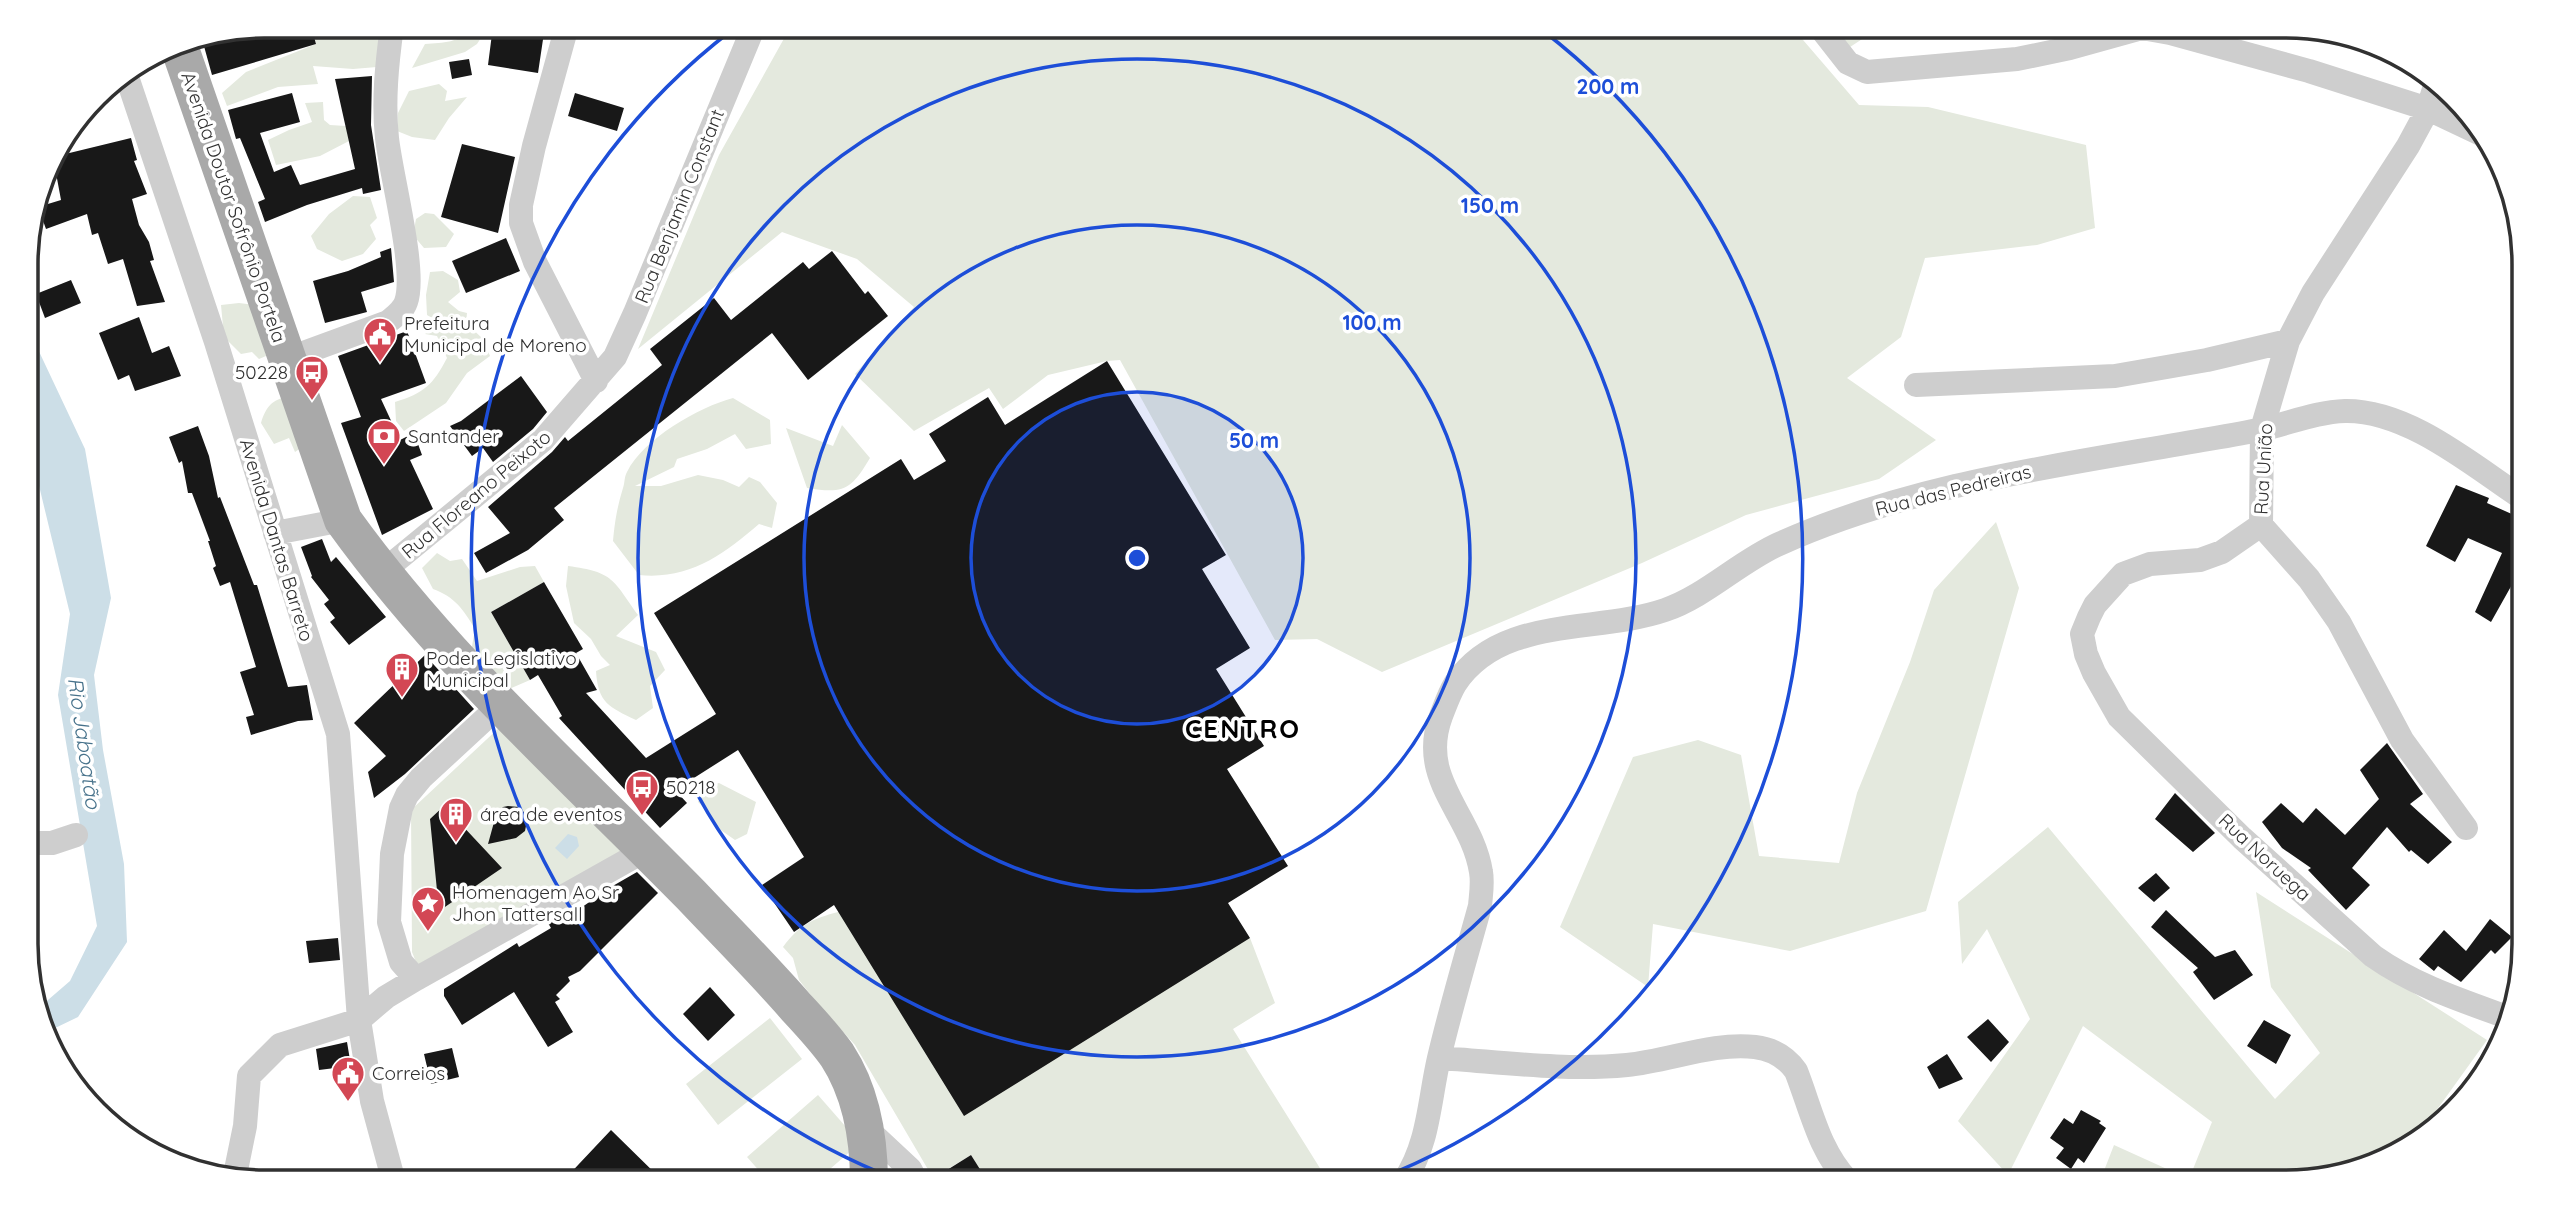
<svg xmlns="http://www.w3.org/2000/svg" width="2550" height="1208" font-family="Quicksand,sans-serif">
  <style>
    .green { fill: #e4e9de }
    .water { fill: #ccdee7 }
    .building { fill: #181818 }
    .lines { fill: none; stroke-linecap: round; stroke-linejoin: round }
    .street { stroke: #cecece; stroke-width: 24 }
    .primary { stroke: #a9a9a9; stroke-width: 38 }
    .ring { fill: none; stroke: #1d4ed8; stroke-width: 3.5 }
    .labels { text-anchor: middle; dominant-baseline: central; stroke-width: 7; stroke-linejoin: round; paint-order: stroke }
    .street-label { font-size: 19px; fill: #313131; stroke: #fff }
    .poi-label { font-size: 19px; fill: #313131; stroke: #fff; text-anchor: start }
    .water-label { font-size: 21px; font-style: italic; fill: #47728b; stroke: #fff }
    .district-label { font-size: 26px; font-weight: bold; letter-spacing: 2px; fill: #000; stroke: #fff }
    .rim { fill: none; stroke: #313131; stroke-width: 3.5 }
    .centre { fill: #1d4ed8; stroke: #fff; stroke-width: 3.5 }
    .ring-label { font-size: 21px; text-anchor: middle; font-weight: bold; fill: #1d4ed8; stroke: #fff; stroke-width: 7; stroke-linejoin: round; paint-order: stroke }
  </style>
  <rect width="100%" height="100%" fill="#fff"/>
  <path class="green" d="M363 26H384L377 67 353 69 313 66 318 84 278 87 227 106 222 93 246 72 316 44 314 36 328 31 337 34Z
    M472 26 488 27 477 44 465 52 412 68 425 44C444 43 458 42 474 30Z
    M791 26H1791L1859 105 1928 107 2086 145 2095 228 2037 245 1925 258 1901 337 1847 378 1936 440 1879 479 1746 515 1642 563 1382 672 1317 639 1275 640 1120 360 1107 361 1048 375 1003 409 989 388 914 431 855 374 914 307 857 259 782 232 638 349 719 155Z
    M1828 26H1882L1844 51Z
    M439 84 447 91 445 101 467 97 449 118 435 140 412 137 397 131 398 113 409 91Z
    M323 102 324 120 330 125 346 126 349 141 320 156 276 165 268 140 289 130 312 122 305 103Z
    M353 196 370 197 377 218 370 225 376 239 363 254 342 261 317 249 311 236 329 214Z
    M425 213 434 214 454 234 446 247 424 248 413 235 416 219Z
    M443 271 458 280 460 292 448 302 459 311 467 313 466 323 483 339 490 356 467 373 446 403 404 431 396 421 395 402C424 393 433 385 447 358L437 336 425 334 440 323 427 315 426 295 430 272Z
    M239 303 255 305 266 356 259 359 252 352 241 354 224 337 221 305Z
    M288 397 311 441 295 452 289 438 274 444 261 423C266 407 272 399 288 397Z
    M733 398 770 420 771 444 746 449 735 434 707 449 677 459 674 467 635 486H661L698 475 723 480 739 487 749 477 760 482 777 503 772 528 759 524C723 555 689 580 639 575L613 541C615 520 617 508 623 488 625 483 624 477 627 472 643 439 699 407 733 398Z
    M842 425 870 458C851 490 844 494 807 488L786 428 833 446Z
    M1996 522 2019 588 1926 911 1790 951 1653 924 1648 987 1560 927 1633 757 1698 740 1741 755 1759 856 1839 863 1857 793 1910 662 1934 590Z
    M437 553 450 561 462 559 477 581 520 567 535 566 544 582 491 612 530 680 500 693 471 652 475 629C463 609 455 597 433 589L422 568Z
    M568 566C614 572 613 580 638 615L616 636 656 652 665 670 650 686 653 708 636 720C609 707 598 703 596 671L610 665 601 656 591 639 574 623 566 586Z
    M501 726 622 851 420 965 416 962 412 952 411 810Z
    M719 783 756 802 747 834 735 840 715 826 710 813 698 802C703 792 708 785 719 783Z
    M2048 827 2275 1099 2320 1053 2271 987 2256 892 2487 1040 2413 1143 2300 1181H2100L2114 1145 2189 1179 2212 1122 2083 1026 2008 1175 1958 1121 2030 1019 1987 929 1962 964 1958 902Z
    M838 912 1250 938 1275 1003 1233 1029 1328 1181 987 1182 971 1155 933 1178 855 1045 817 1003 799 980 793 958 783 947C799 925 812 919 838 912Z
    M770 1018 802 1059 718 1125 686 1084Z
    M818 1095 860 1143 815 1182H769L747 1157Z"/>
  <path class="water" d="M27 326 85 449 111 598 94 675 103 750 124 864 127 942 78 1017 51 1030 41 1006 70 981 97 926 58 695 70 614 27 436Z
    M568 834 577 837 579 846 567 859 555 848Z"/>
  <path class="building" d="M265 26H311L316 44 212 75 202 39Z
    M493 26H545L538 73 488 65Z
    M469 59 472 75 452 79 449 62Z
    M372 76 371 125 381 190 363 194 362 188 307 205 265 222 258 202 265 199 240 138 236 139 228 110 292 93 300 122 260 133 274 172 291 165 300 185 355 169 335 79Z
    M575 93 624 108 617 131 568 116Z
    M131 138 137 160 134 161 147 194 132 199 139 225 149 242 154 260 150 261 165 302 137 306 123 259 108 264 98 233 92 235 87 214 46 229 38 207 61 200 53 157Z
    M462 144 515 157 498 233 441 217Z
    M506 238 520 271 466 293 452 261Z
    M391 248 394 282 361 292 367 312 325 323 313 281 348 271 381 257 380 252Z
    M832 251 865 294 868 291 888 316 808 380 772 333 554 508 564 520 528 550 486 573 474 553 510 533 488 507 552 452 565 437 568 441 662 365 650 349 714 298 731 320 803 262 809 269Z
    M71 280 81 303 45 318 36 294Z
    M139 317 152 353 169 346 181 376 135 391 129 375 118 380 99 333Z
    M407 331 426 383 381 399 400 440 414 433 422 455 410 460 433 509 382 535 341 423 361 417 338 356Z
    M1107 361 1226 555 1202 569 1250 648 1216 669 1264 746 1227 769 1288 866 1228 903 1250 938 964 1116 834 905 794 932 762 885 804 857 738 750 675 790 687 803 660 828 559 718 562 716 538 675 530 680 491 612 544 582 583 649 576 653 597 690 586 693 646 758 716 714 654 613 901 459 914 480 946 461 929 434 988 397 1005 425Z
    M521 376 547 412 533 429 493 462 483 448 472 456 450 426 461 421Z
    M198 426 209 456 218 498 220 497 254 585H257L288 687 307 685 313 720 298 721 251 735 246 717 254 715 240 672 256 667 230 582 220 586 213 568 216 566 208 541H210L192 493H188L182 461 179 463 169 437Z
    M2456 485 2489 498 2487 503 2523 519V565L2491 622 2475 612 2502 553 2468 538 2455 562 2426 546Z
    M322 539 331 562 336 557 386 617 349 645 330 622 335 618 324 604 329 600 311 577 312 576 301 547Z
    M425 655 474 709 405 774 374 798 368 772 386 756 354 723Z
    M2387 743 2423 794 2410 804 2452 842 2428 864 2411 850 2409 852 2387 827 2352 868 2370 885 2346 910 2308 870 2311 868 2282 848 2262 822 2281 803 2303 823 2316 808 2345 835 2379 799 2360 770Z
    M2175 793 2215 833 2193 852 2155 819Z
    M444 806 502 868 439 911 430 819Z
    M508 806 519 807 523 811 527 821 525 831 516 838 488 844 496 815 503 807Z
    M637 872 658 893 580 971 568 977 570 981 556 995 560 999 555 1002 573 1032 548 1047 514 992 462 1025 444 996V989L517 943 519 947 551 928 548 923 554 919 573 908 575 912 611 887Z
    M2156 873 2170 888 2154 902 2138 888Z
    M2166 910 2215 957 2235 950 2253 975 2214 1000 2193 972 2198 968 2151 927Z
    M2490 919 2512 937 2495 954 2491 950 2461 982 2438 966 2434 971 2419 959 2444 930 2466 951Z
    M338 938 340 960 309 963 306 941Z
    M710 987 735 1015 708 1041 683 1014Z
    M1988 1019 2009 1042 1991 1062 1967 1037Z
    M2264 1020 2291 1035 2276 1064 2247 1046Z
    M347 1042 351 1066 319 1070 316 1049Z
    M452 1048 459 1077 431 1084 424 1054Z
    M1947 1054 1963 1079 1939 1089 1927 1067Z
    M2081 1110 2101 1121 2099 1123 2106 1128 2084 1163 2078 1158 2071 1169 2056 1158 2064 1148 2050 1138 2064 1118 2073 1124Z
    M611 1130 664 1182H562Z
    M971 1155 988 1182H932L931 1180Z"/>
  <g class="lines">
    <path class="street" d="M567 26 534 146 521 205V223L535 262 596 381
      M1819 26 1848 63 1867 72 2017 59 2070 48 2142 28 2170 33 2309 71 2428 109 2485 136
      M126 74 216 342 338 734 359 1020 372 1101 394 1182
      M2434 89 2428 109 2408 146 2313 293 2288 341 2262 429 2261 525 2309 579 2339 622 2402 740 2466 828
      M287 359 388 322C395 316 403 311 406 302 417 271 391 176 387 138 383 101 387 63 392 26
      M1916 385 2115 376 2207 360 2288 341
      M2261 525 2222 552 2200 560 2150 564 2123 574 2095 605 2089 617 2082 634 2086 654 2094 673 2119 717 2242 838 2373 956C2414 985 2460 1000 2507 1017
      M275 533 343 520
      M381 573 543 440 615 357 635 313 754 26
      M28 843H52L76 835
      M416 979 401 962 389 922 392 854 401 808 407 795 421 778 499 706
      M1439 1058C1501 1062 1565 1071 1627 1065 1669 1061 1713 1042 1755 1047 1772 1049 1786 1057 1796 1071 1811 1109 1819 1151 1848 1181
      M865 1127 910 1169 917 1182
      M235 1175 245 1126 249 1076 280 1045 359 1020 386 997 416 979 646 850
      M1404 1181C1429 1144 1429 1101 1439 1058 1451 1007 1466 957 1480 906 1481 894 1483 883 1481 872 1472 814 1417 780 1441 716 1445 706 1449 694 1455 684 1501 615 1595 634 1665 610 1706 596 1739 562 1779 544 1914 483 2063 465 2209 439 2227 436 2245 433 2263 429 2290 423 2317 412 2345 411 2408 410 2472 465 2522 498"/>
    <path class="primary" d="M178 43 343 520C443 659 571 773 691 895 726 932 762 968 796 1007 810 1022 825 1038 837 1055 861 1092 869 1139 869 1182"/>
  </g>
  <circle cx="1137" cy="558" r="166" fill="#1d4ed8" fill-opacity=".12"/>
  <g class="ring">
    <circle cx="1137" cy="558" r="166"/>
    <circle cx="1137" cy="558" r="333"/>
    <circle cx="1137" cy="558" r="499"/>
    <path d="M898 1180A666 666 0 0 1 732 30M1542 30A666 666 0 0 1 1376 1180"/>
  </g>
  <defs>
    <symbol id="civic-pin" viewBox="-11 -11 22 30"><path d="M0 17L-7.5 6A9.5 9.5 0 1 1 7.5 6Z" fill="#d34754" stroke="#fff"/><path d="M-.6-6.5H3V-4.5H.6V-3L4-1V1h2V6H-6V1h2V-1L-.6-3ZM-1.2 2.5V6h2.4V2.5Z" fill="#fff"/></symbol>
    <symbol id="bus-pin" viewBox="-11 -11 22 30"><path d="M0 17L-7.5 6A9.5 9.5 0 1 1 7.5 6Z" fill="#d34754" stroke="#fff"/><path d="M-5-6H5V4H4V6H2V4H-2V6H-4V4H-5ZM-3.5-4V0h7V-4ZM-3.5 1.2v1.5H-2V1.2ZM2 1.2v1.5H3.5V1.2Z" fill="#fff"/></symbol>
    <symbol id="bank-pin" viewBox="-11 -11 22 30"><path d="M0 17L-7.5 6A9.5 9.5 0 1 1 7.5 6Z" fill="#d34754" stroke="#fff"/><path d="M-6-4H6V4H-6ZM0-2.3a2.3 2.3 0 1 0 0 4.6a2.3 2.3 0 1 0 0-4.6Z" fill="#fff"/></symbol>
    <symbol id="building-pin" viewBox="-11 -11 22 30"><path d="M0 17L-7.5 6A9.5 9.5 0 1 1 7.5 6Z" fill="#d34754" stroke="#fff"/><path d="M-4-6H4V6H1V3H-1V6H-4ZM-2.5-4.3h1.7v1.8h-1.7ZM.8-4.3h1.7v1.8H.8ZM-2.5-1h1.7V.8h-1.7ZM.8-1h1.7V.8H.8Z" fill="#fff"/></symbol>
    <symbol id="sight-pin" viewBox="-11 -11 22 30"><path d="M0 17L-7.5 6A9.5 9.5 0 1 1 7.5 6Z" fill="#d34754" stroke="#fff"/><path d="M0-6L1.8-2.2L6-1.7L2.9 1.2L3.7 5.4L0 3.3L-3.7 5.4L-2.9 1.2L-6-1.7L-1.8-2.2Z" fill="#fff"/></symbol>
  </defs>
  <g fill-rule="evenodd">
    <use href="#civic-pin" x="361" y="315" width="38" height="52"/>
    <use href="#bus-pin" x="293" y="353" width="38" height="52"/>
    <use href="#bank-pin" x="365" y="417" width="38" height="52"/>
    <use href="#building-pin" x="383" y="650" width="38" height="52"/>
    <use href="#bus-pin" x="623" y="768" width="38" height="52"/>
    <use href="#building-pin" x="437" y="795" width="38" height="52"/>
    <use href="#sight-pin" x="409" y="884" width="38" height="52"/>
    <use href="#civic-pin" x="329" y="1054" width="38" height="52"/>
  </g>
  <g class="labels">
    <g class="street-label">
      <text transform="translate(679 206) rotate(-68)">Rua Benjamin Constant</text>
      <text transform="translate(234 207) rotate(71)">Avenida Doutor Sofrônio Portela</text>
      <text transform="translate(2263 469) rotate(-87)">Rua União</text>
      <text transform="translate(1953 490) rotate(-14)">Rua das Pedreiras</text>
      <text transform="translate(476 494) rotate(-40)">Rua Floreano Peixoto</text>
      <text transform="translate(277 540) rotate(73)">Avenida Dantas Barreto</text>
      <text transform="translate(2265 857) rotate(43)">Rua Noruega</text>
    </g>
    <g class="poi-label">
      <text x="404" y="323">Prefeitura<tspan x="404" dy="22">Municipal de Moreno</tspan></text>
      <text x="288" y="372" text-anchor="end">50228</text>
      <text x="408" y="436">Santander</text>
      <text x="426" y="658">Poder Legislativo<tspan x="426" dy="22">Municipal</tspan></text>
      <text x="666" y="787">50218</text>
      <text x="480" y="814">área de eventos</text>
      <text x="452" y="892">Homenagem Ao Sr<tspan x="452" dy="22">Jhon Tattersall</tspan></text>
      <text x="372" y="1073">Correios</text>
    </g>
    <g class="water-label">
      <text transform="translate(85 743) rotate(82)">Rio Jaboatão</text>
    </g>
    <g class="district-label">
      <text x="1243" y="728">CENTRO</text>
    </g>
  </g>
  <path d="M0 0H2550V1208H0ZM264 38H2286A226 226 0 0 1 2512 264V944A226 226 0 0 1 2286 1170H264A226 226 0 0 1 38 944V264A226 226 0 0 1 264 38Z" fill="#fff" fill-rule="evenodd"/>
  <path class="rim" d="M264 38H2286A226 226 0 0 1 2512 264V944A226 226 0 0 1 2286 1170H264A226 226 0 0 1 38 944V264A226 226 0 0 1 264 38Z"/>
  <circle cx="1137" cy="558" r="10" class="centre"/>
  <g class="ring-label">
    <text x="1608" y="94">200 m</text>
    <text x="1490" y="213">150 m</text>
    <text x="1372" y="330">100 m</text>
    <text x="1254" y="448">50 m</text>
  </g>
</svg>
